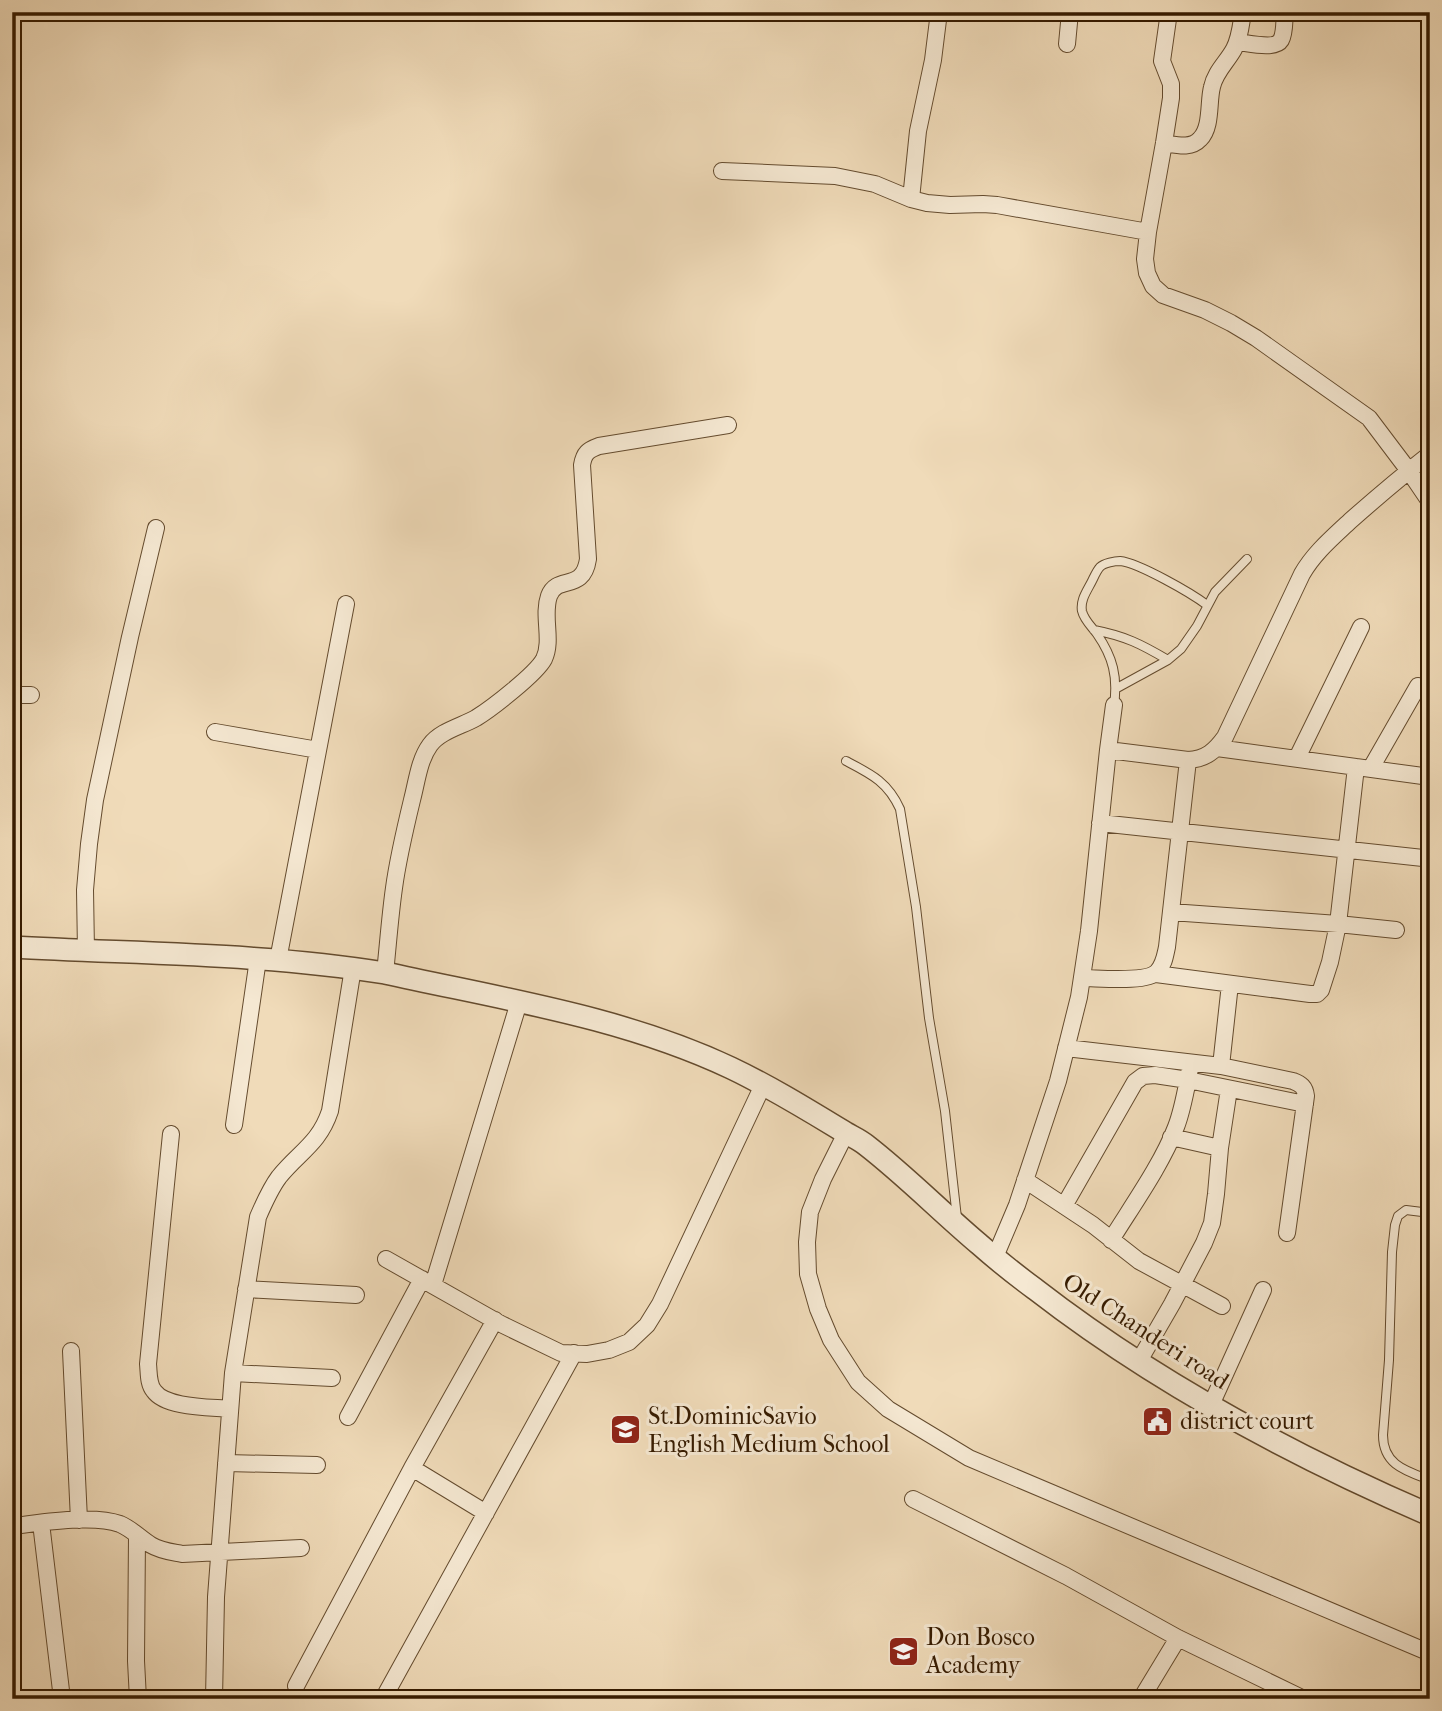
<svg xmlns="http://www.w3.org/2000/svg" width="1442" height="1711" font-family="'IM FELL French Canon',serif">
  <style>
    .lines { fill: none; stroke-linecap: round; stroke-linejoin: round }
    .service-casing { stroke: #644b2e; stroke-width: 10 }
    .minor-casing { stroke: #644b2e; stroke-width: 18 }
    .tertiary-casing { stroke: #644b2e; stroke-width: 24 }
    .service { stroke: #f5e8d2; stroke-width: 8 }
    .minor { stroke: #f5e8d2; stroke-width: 16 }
    .tertiary { stroke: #f5e8d2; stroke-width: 21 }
    .labels { text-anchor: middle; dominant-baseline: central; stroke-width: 6; stroke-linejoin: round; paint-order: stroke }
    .street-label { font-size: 24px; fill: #361b00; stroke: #f5e8d2 }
    .poi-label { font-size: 24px; fill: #361b00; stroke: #f5e8d2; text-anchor: start }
  </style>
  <rect width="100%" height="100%" fill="#f0dbb9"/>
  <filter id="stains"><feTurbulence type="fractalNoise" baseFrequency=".00286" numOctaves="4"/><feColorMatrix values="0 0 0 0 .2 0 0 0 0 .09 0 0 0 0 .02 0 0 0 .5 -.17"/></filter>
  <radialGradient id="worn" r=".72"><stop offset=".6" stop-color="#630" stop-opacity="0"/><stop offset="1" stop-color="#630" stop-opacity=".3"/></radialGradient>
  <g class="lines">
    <defs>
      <path id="service" d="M1094 630C1125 636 1141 644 1168 660
        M1117 688 1168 660 1181 649 1197 626 1215 592 1247 559
        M1114 705C1118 677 1113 657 1097 634 1092 627 1084 620 1082 611 1080 600 1087 591 1092 581 1094 577 1097 570 1100 567 1104 563 1115 561 1120 561 1139 563 1191 593 1207 605
        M846 761C871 774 888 782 900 809L916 907 929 1018 945 1111 957 1218
        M1430 1213 1406 1210 1398 1216 1395 1225 1392 1252 1389 1360 1383 1435C1383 1465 1406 1471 1430 1480"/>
      <path id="minor" d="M1169 12 1162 61 1171 84V98L1164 143 1148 232 1145 259 1147 273 1153 286 1163 295 1205 310 1231 323 1256 338 1369 418 1409 471 1430 502
        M1237 42C1248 43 1275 50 1281 40 1285 33 1284 21 1285 12
        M1067 44 1070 12
        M1164 143C1177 145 1191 149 1200 139 1212 127 1208 102 1212 87 1215 72 1227 62 1234 49 1240 38 1241 24 1243 12
        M722 171 835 176 875 184 911 199 927 203 950 205 983 204 997 205 1148 232
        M911 199 918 131 933 60 939 12
        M12 695H31
        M215 732 318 750
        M1217 748 1430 777
        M1108 750 1188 760C1206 759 1215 751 1225 737L1302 574C1314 553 1332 538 1350 521 1376 498 1402 476 1430 454
        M1297 758 1361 627
        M1371 768 1418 686
        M1100 823 1423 858
        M1171 912 1338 924 1396 930
        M86 951 85 890 89 844 95 800 130 637 156 528
        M278 960 346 604
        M385 973C388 945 390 916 394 888 398 858 405 829 412 800 417 781 419 760 430 745 440 731 462 726 476 718 492 708 536 674 544 659 553 640 542 616 549 596 557 574 583 593 588 559L582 465C584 453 588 450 599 446L728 425
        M1156 974 1310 994H1317L1321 990 1330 962 1338 924 1356 767
        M1082 978C1099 978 1146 983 1157 972 1164 965 1165 956 1167 947L1188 760
        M1066 1048 1221 1066 1293 1081C1301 1084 1305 1087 1306 1096L1287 1233
        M1221 1066 1230 984
        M234 1125 258 959
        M846 1133 823 1179 810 1212 807 1242 808 1274 818 1309 831 1340 858 1382 888 1409 969 1458 1430 1653
        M171 1134 148 1364C149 1373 148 1384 154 1391 166 1408 210 1407 230 1409
        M1171 1137 1220 1148
        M1025 1180 1093 1225 1139 1261 1222 1306
        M1064 1206 1135 1082 1143 1076 1155 1075 1188 1080 1305 1104
        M1111 1240C1132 1206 1162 1164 1176 1127 1183 1109 1186 1089 1190 1069
        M995 1257 1017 1205 1058 1081 1079 997 1089 931 1108 750 1114 705
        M386 1259 501 1324 561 1353 587 1354 609 1350 629 1342 647 1325 660 1304 763 1085
        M433 1285 519 1002
        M246 1289 356 1295
        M71 1351 79 1520
        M1139 1361 1172 1304 1204 1243 1212 1223 1216 1194 1220 1148 1229 1089
        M233 1373 332 1378
        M1211 1405 1263 1290
        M348 1417 422 1279
        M226 1463 317 1465
        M412 1468 486 1513
        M913 1499 1066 1576 1178 1638 1304 1699
        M41 1523 62 1699
        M12 1526C41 1523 93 1514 120 1524 132 1529 141 1539 151 1545 161 1551 172 1552 182 1554L301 1548
        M137 1535 136 1661 138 1699
        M296 1686 412 1468 495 1320
        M214 1699 216 1597 233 1373 258 1217C264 1203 270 1189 279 1177 299 1152 319 1144 330 1111L353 968
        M383 1699 574 1353
        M1141 1699 1178 1638"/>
      <path id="tertiary" d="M12 947C136 954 262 953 385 973 502 999 623 1017 731 1068 771 1087 808 1110 846 1133 853 1137 860 1140 866 1145 906 1176 941 1212 979 1244 997 1260 1016 1275 1035 1289 1155 1382 1291 1455 1430 1515"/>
    </defs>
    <use href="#service" class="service-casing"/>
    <use href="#minor" class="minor-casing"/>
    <use href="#tertiary" class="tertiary-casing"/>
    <use href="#service" class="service"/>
    <use href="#minor" class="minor"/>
    <use href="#tertiary" class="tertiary"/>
  </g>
  <defs>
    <symbol id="civic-square" viewBox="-11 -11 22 22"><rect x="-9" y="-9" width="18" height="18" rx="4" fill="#8f2418" stroke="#f5e8d2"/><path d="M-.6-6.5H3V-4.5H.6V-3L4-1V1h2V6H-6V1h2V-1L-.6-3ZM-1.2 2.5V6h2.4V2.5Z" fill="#fff"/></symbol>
    <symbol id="school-square" viewBox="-11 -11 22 22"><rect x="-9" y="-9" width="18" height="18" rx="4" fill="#8f2418" stroke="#f5e8d2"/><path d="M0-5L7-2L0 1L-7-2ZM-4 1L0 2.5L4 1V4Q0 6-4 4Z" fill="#fff"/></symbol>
  </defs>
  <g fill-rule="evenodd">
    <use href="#civic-square" x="1140" y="1404" width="35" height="35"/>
    <use href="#school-square" x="608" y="1412" width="35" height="35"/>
    <use href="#school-square" x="886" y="1634" width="35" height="35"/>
  </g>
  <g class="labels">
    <g class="street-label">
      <text transform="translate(1146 1331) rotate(33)">Old Chanderi road</text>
    </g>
    <g class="poi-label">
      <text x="648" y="1416">St.DominicSavio<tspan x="648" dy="28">English Medium School</tspan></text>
      <text x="1180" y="1421">district court</text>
      <text x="926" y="1637">Don Bosco<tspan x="926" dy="28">Academy</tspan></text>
    </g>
  </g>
  <rect width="1442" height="1711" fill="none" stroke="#f0dbb9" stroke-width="42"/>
  <rect x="14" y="14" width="1414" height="1683" fill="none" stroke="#361b00" stroke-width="3.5"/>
  <rect x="21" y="21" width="1400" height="1669" fill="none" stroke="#361b00" stroke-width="2"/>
  <rect width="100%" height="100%" filter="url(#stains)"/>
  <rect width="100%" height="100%" fill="url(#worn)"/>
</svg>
